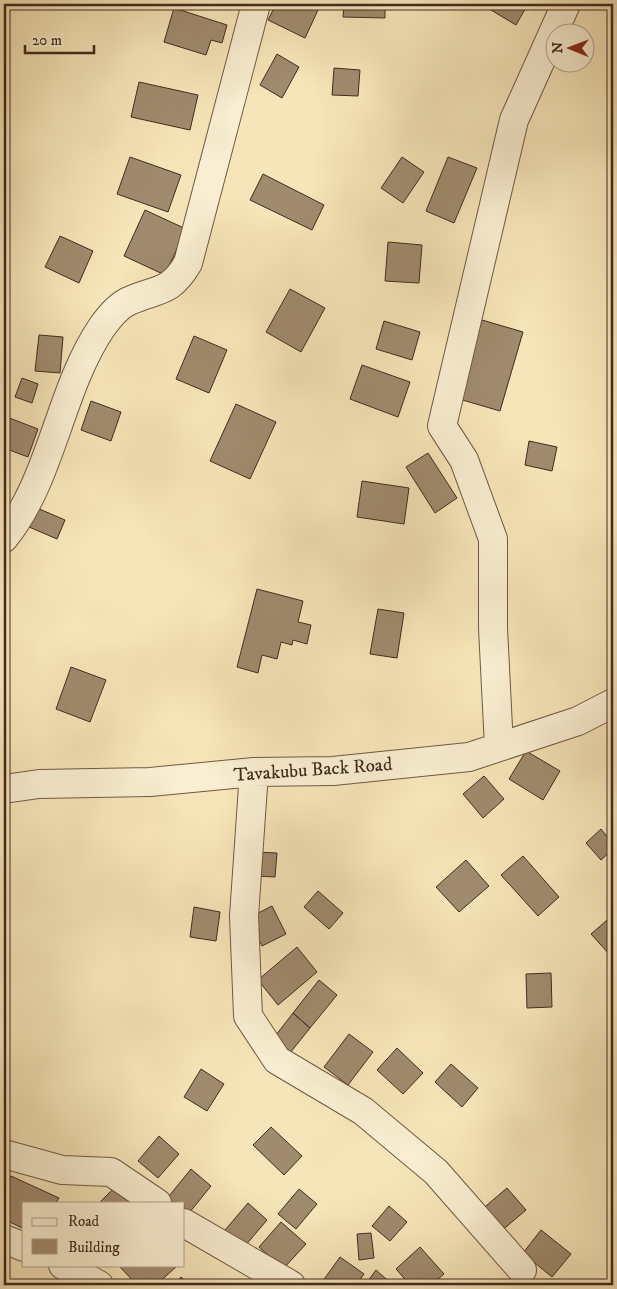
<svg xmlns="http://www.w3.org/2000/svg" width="617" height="1289" font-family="'IM FELL DW Pica',serif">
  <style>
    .building { fill: #a08b6e; stroke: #422a1e }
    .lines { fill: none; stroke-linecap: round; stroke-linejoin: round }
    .minor-casing { stroke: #6f5944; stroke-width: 30 }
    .minor { stroke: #f9eed1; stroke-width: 28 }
    .labels { text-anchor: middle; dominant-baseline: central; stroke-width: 4.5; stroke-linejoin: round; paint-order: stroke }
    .street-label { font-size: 19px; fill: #422a1e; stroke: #f9eed1 }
  </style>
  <rect width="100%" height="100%" fill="#f6e5b8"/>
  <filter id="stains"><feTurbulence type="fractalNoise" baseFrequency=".004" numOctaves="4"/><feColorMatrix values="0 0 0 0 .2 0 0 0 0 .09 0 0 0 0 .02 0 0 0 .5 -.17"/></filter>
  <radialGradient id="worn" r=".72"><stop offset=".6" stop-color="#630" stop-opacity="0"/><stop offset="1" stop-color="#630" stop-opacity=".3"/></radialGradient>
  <path class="building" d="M276 4H306L318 10 305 38 268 20Z
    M344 4H385V18L343 17Z
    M481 4H528L516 25Z
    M174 8 227 25 222 43 211 40 206 55 164 42Z
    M277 54 299 67 282 98 260 85Z
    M334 68 360 70 358 96 332 95Z
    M139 82 198 95 190 130 131 117Z
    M130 157 181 175 168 212 117 194Z
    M402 157 424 172 403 203 381 188Z
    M448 157 477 168 454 223 426 211Z
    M263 174 324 205 312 230 250 200Z
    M145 210 186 229 165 275 124 256Z
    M60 236 93 251 79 283 45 267Z
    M388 242 422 245 419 283 385 281Z
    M290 289 325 308 301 352 266 332Z
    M482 320 523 332 500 411 459 399Z
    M384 321 420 332 412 360 376 349Z
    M39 335 63 337 60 373 35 371Z
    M194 336 227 350 209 393 176 379Z
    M362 365 410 382 398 417 350 399Z
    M22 378 38 384 32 403 15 397Z
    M91 401 121 412 111 441 81 430Z
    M236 404 276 422 250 479 210 461Z
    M4 416 38 429 28 457 4 448Z
    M529 441 557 447 552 471 525 465Z
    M428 453 457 498 435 513 406 467Z
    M362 481 409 488 404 524 357 517Z
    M37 508 65 520 57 539 29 527Z
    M257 589 303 601 298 622 311 625 307 644 293 640 292 645 281 642 277 659 262 655 258 673 237 667Z
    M378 609 404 613 397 658 370 654Z
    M71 667 106 680 90 722 56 709Z
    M526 751 560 771 543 800 509 779Z
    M484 776 504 799 483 818 463 794Z
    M601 829 613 844V849L601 860 586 843Z
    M257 852 277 853 275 877 255 876Z
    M523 856 559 897 538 916 501 875Z
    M466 860 489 886 459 912 436 887Z
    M318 891 343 913 329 929 304 907Z
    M272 906 286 934 262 946 248 918Z
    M194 907 220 912 216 941 190 937Z
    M613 915V952L610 955 591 934Z
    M297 947 317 972 278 1005 258 980Z
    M551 973 552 1007 527 1008 526 974Z
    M319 980 337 995 310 1028 293 1013Z
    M293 1013 310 1028 286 1058 269 1044Z
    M349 1034 373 1052 348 1085 324 1067Z
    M397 1048 423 1073 403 1094 377 1070Z
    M451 1064 478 1088 462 1107 435 1082Z
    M201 1069 224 1084 207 1111 184 1097Z
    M271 1127 302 1156 284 1175 253 1145Z
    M159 1136 179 1154 158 1178 138 1161Z
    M191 1169 211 1186 185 1218 184 1203 165 1201Z
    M11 1176 59 1198 56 1203H24V1229L4 1219V1192Z
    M116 1186 133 1203H99Z
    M507 1188 526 1210 499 1233 480 1211Z
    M299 1189 317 1204 296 1229 278 1214Z
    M248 1203 267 1220 239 1253 220 1236Z
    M389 1206 407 1222 390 1241 372 1226Z
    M281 1222 306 1244 283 1269 259 1247Z
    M541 1230 571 1254 552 1277 523 1253Z
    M371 1233 374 1258 359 1260 357 1234Z
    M420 1247 444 1274 431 1285H410L396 1269Z
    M340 1257 364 1274 356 1285H320Z
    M122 1265H175L176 1267 156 1285H137L120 1267Z
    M376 1270 393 1285H365Z
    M181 1277 190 1285H173Z"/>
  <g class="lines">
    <defs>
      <path id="minor" d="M4 538C52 479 60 388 102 327 109 317 118 306 129 301 158 288 170 294 188 263L256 4
        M499 747 493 628V539L464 460 442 426 514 120 566 4
        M254 772 244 916 248 1016 277 1060 363 1111 436 1172 522 1270
        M4 789 39 784 150 782 254 772 333 771 469 757 578 721 613 703
        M4 1154 62 1170 111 1172 157 1203
        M184 1223 291 1285
        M4 1239 24 1247
        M63 1265 99 1285"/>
    </defs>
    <use href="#minor" class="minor-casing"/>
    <use href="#minor" class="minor"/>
  </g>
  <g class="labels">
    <g class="street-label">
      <text transform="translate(313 770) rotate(-4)">Tavakubu Back Road</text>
    </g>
  </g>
  <rect width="617" height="1289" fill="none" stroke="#f6e5b8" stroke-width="20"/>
  <rect x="5" y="5" width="607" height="1279" fill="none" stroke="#422a1e" stroke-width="2.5"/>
  <rect x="10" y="10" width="597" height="1269" fill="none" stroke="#422a1e"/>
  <rect x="22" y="1202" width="162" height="65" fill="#f9eed1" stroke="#b0a089"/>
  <rect x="32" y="1218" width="25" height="8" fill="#f9eed1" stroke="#b0a089"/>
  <text x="68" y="1226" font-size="15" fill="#422a1e">Road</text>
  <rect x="32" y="1239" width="25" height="15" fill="#a08b6e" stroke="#b0a089"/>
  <text x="68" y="1252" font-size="15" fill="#422a1e">Building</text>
  <g transform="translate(570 48) rotate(271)"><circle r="24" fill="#f9eed1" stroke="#b0a089"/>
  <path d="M0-4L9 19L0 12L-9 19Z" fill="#8f2418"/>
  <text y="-8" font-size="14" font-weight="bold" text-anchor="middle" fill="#422a1e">N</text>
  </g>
  <path d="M25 45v8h69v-8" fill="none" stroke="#422a1e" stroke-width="2.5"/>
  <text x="32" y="45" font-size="15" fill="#422a1e" stroke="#f9eed1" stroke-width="4" paint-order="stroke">20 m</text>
  <rect width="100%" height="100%" filter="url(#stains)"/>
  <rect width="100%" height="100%" fill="url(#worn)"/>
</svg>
